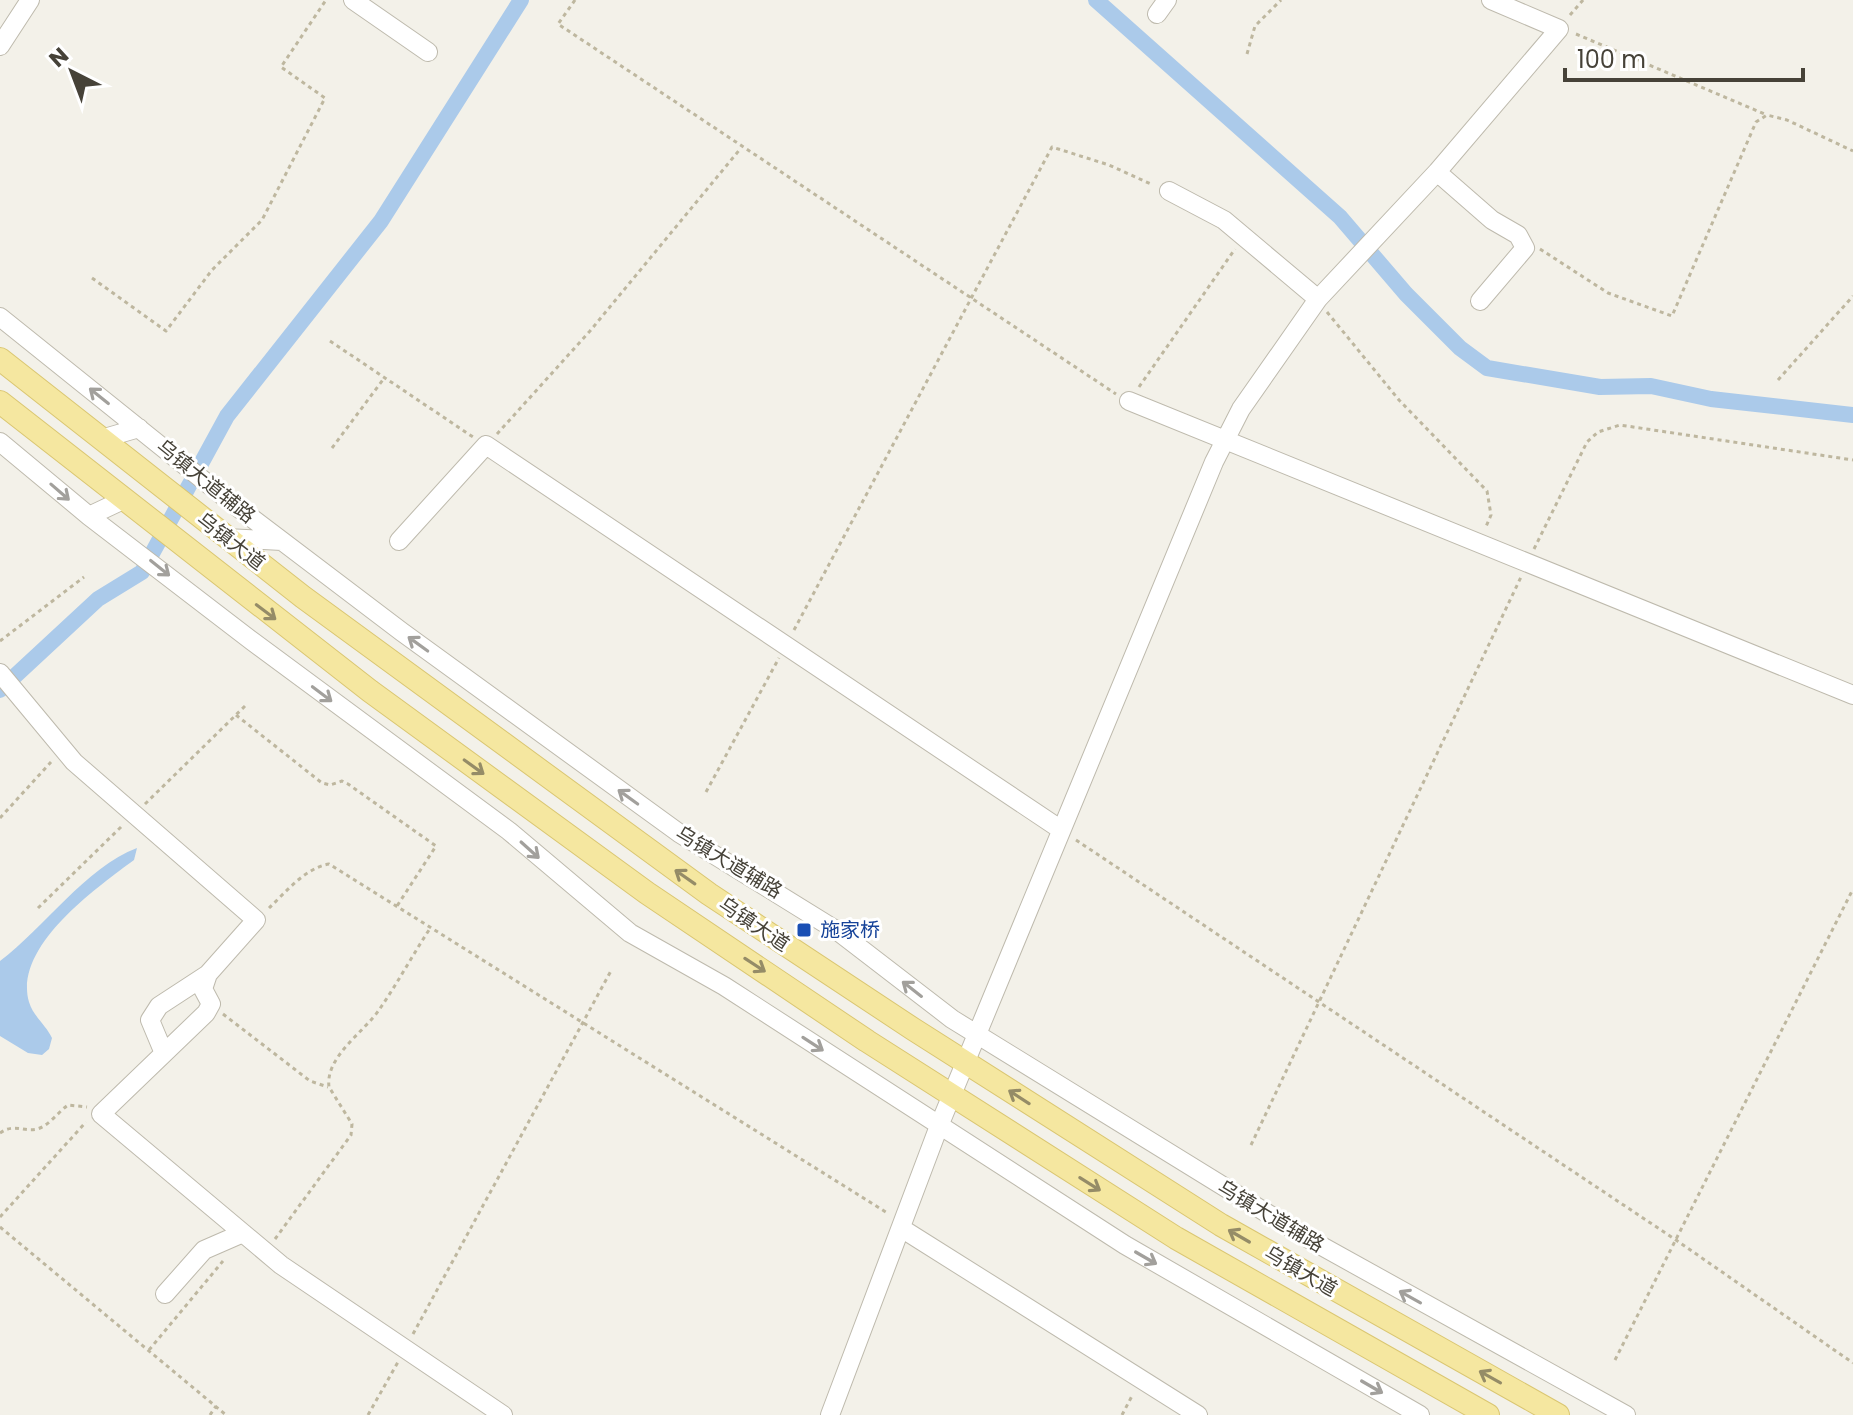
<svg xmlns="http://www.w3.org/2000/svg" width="1853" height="1415" font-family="Poppins,'Noto Sans SC',sans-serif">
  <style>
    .water { fill: #abcaea }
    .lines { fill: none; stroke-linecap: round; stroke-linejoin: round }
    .canal { stroke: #abcaea; stroke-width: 16 }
    .minor-casing { stroke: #bebaad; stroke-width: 20 }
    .major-casing { stroke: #dac671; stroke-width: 24 }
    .path { stroke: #beb79f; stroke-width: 3; stroke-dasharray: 4 4; stroke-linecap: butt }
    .minor { stroke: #fff; stroke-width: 18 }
    .major { stroke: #f5e7a0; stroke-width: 22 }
    .oneway { stroke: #a2a09c }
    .oneway2 { stroke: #958c67 }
    .transit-dot { fill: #1a4fb4; stroke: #fff; stroke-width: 3 }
    .labels { text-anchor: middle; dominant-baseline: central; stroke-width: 6; stroke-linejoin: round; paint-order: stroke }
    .street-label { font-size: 20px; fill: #464238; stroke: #fff }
    .transit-label { font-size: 20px; fill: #164399; stroke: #fff; text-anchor: start }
  </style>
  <rect width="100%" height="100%" fill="#f3f1e9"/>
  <path class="water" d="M137 848 134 860C96 888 13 947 29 1002 33 1016 46 1025 52 1038L49 1049 42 1055 28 1053 0 1036V961C43 929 86 867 137 848Z"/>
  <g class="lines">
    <path class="canal" d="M1096 0 1340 217 1406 294 1460 348 1487 368 1600 387 1651 386 1711 399 1853 415
      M0 690 98 599 142 572 227 416 381 221 521 0"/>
    <defs>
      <path id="minor" d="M353 0 428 52
        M1157 14 1167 0
        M0 46 30 0
        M1437 172 1492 220 1518 235 1525 248 1480 301
        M1169 191 1224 220 1318 299
        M0 317 228 500 402 632 679 833 839 932 952 1019 1309 1239 1626 1415
        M1129 401 1853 695
        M101 439 139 428
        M0 442 89 516 252 641 509 831 630 933 724 986 1125 1245 1420 1415
        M89 516 123 500
        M226 538 282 541
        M399 541 486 445 1060 829
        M0 673 74 762 256 920 208 974 203 989 211 1004 206 1013 101 1114 281 1265 503 1415
        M163 1051 150 1020 159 1006 208 974
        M901 1228 1198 1415
        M165 1294 204 1250 243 1233
        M830 1415 939 1126 1214 462 1241 409 1318 299 1437 172 1559 29 1491 0"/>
      <path id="major" d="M0 359 303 597 709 894 913 1029 1221 1225 1558 1415
        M0 402 370 691 647 893 867 1041 1176 1238 1488 1415"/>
    </defs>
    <use href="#minor" class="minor-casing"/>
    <use href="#major" class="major-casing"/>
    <path class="path" d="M575 0 558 24 1116 394
      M1570 15 1583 0
      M1576 34 1767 115
      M1247 54 1255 26 1281 0
      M1540 249 1608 293 1672 316 1756 122 1767 115 1787 120 1853 151
      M92 278 166 331 212 270 262 220 325 98 281 67 326 0
      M1327 312 1399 400 1487 491 1491 515 1485 529
      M330 341 473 437
      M1778 380 1853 296
      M1139 387 1235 249
      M497 434 590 331 741 148
      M332 448 385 377
      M1534 549 1587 442 1598 432 1620 425 1853 460
      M794 630 1052 147 1109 165 1153 185
      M0 641 84 577
      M236 715 322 783 330 785 342 781 348 784 436 846 397 906
      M706 792 779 658
      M145 804 245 706
      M0 818 51 762
      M1076 840 1676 1240 1853 1363
      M38 908 122 826
      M269 908C286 892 305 868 329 864L889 1214
      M223 1014 310 1081 328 1087
      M0 1133C14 1123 24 1132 37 1129 49 1126 58 1112 68 1105L87 1107
      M1251 1145 1521 577
      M0 1217 86 1122
      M0 1227 226 1415
      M275 1239 351 1135 352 1124 329 1087C325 1057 364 1032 379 1010 397 984 412 956 429 930
      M413 1334 612 969
      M149 1350 223 1261
      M1615 1360 1853 889
      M210 1415 216 1406
      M368 1415 398 1362
      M1122 1415 1133 1394"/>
    <use href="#minor" class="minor"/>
    <use href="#major" class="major"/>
  </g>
  <defs><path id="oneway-shaft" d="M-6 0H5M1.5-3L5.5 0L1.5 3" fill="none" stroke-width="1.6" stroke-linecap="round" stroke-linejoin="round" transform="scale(2)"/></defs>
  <g class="oneway">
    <use href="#oneway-shaft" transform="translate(99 396) rotate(-141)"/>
    <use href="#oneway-shaft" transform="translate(60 492) rotate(41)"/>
    <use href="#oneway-shaft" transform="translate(160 568) rotate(39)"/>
    <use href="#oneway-shaft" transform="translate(418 644) rotate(-144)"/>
    <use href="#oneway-shaft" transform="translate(322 694) rotate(37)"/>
    <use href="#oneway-shaft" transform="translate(628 797) rotate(-144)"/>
    <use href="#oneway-shaft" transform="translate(530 850) rotate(42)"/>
    <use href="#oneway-shaft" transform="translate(912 989) rotate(-142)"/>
    <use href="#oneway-shaft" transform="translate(813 1044) rotate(33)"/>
    <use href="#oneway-shaft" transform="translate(1146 1258) rotate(30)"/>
    <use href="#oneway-shaft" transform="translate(1410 1297) rotate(-151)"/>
    <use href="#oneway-shaft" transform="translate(1372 1387) rotate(30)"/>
  </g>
  <g class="oneway2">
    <use href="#oneway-shaft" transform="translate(266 612) rotate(37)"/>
    <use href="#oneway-shaft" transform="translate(474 767) rotate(36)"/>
    <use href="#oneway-shaft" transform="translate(685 877) rotate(-145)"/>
    <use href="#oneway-shaft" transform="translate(755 965) rotate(33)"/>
    <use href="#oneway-shaft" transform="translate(1019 1097) rotate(-147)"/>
    <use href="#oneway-shaft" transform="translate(1090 1184) rotate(32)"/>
    <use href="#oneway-shaft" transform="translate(1239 1236) rotate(-150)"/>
    <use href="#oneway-shaft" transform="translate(1490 1377) rotate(-151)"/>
  </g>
  <rect class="transit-dot" x="796" y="922" width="16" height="16" rx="4"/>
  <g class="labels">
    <g class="street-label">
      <text transform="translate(206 481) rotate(39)">乌镇大道辅路</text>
      <text transform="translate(231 541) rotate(38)">乌镇大道</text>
      <text transform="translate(729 862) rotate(31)">乌镇大道辅路</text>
      <text transform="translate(754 924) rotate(34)">乌镇大道</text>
      <text transform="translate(1271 1216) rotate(31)">乌镇大道辅路</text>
      <text transform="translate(1301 1271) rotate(30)">乌镇大道</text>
    </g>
    <g class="transit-label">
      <text x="820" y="930">施家桥</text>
    </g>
  </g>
  <g transform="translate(72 72) rotate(318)" stroke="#ffffff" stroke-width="6" paint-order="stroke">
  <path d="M0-6L14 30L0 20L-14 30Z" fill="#464238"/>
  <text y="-12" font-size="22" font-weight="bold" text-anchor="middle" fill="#464238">N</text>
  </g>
  <path d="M1565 68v12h238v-12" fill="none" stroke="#464238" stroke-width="4"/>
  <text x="1577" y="68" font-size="24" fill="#464238" stroke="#ffffff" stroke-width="6" paint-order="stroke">100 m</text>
</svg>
